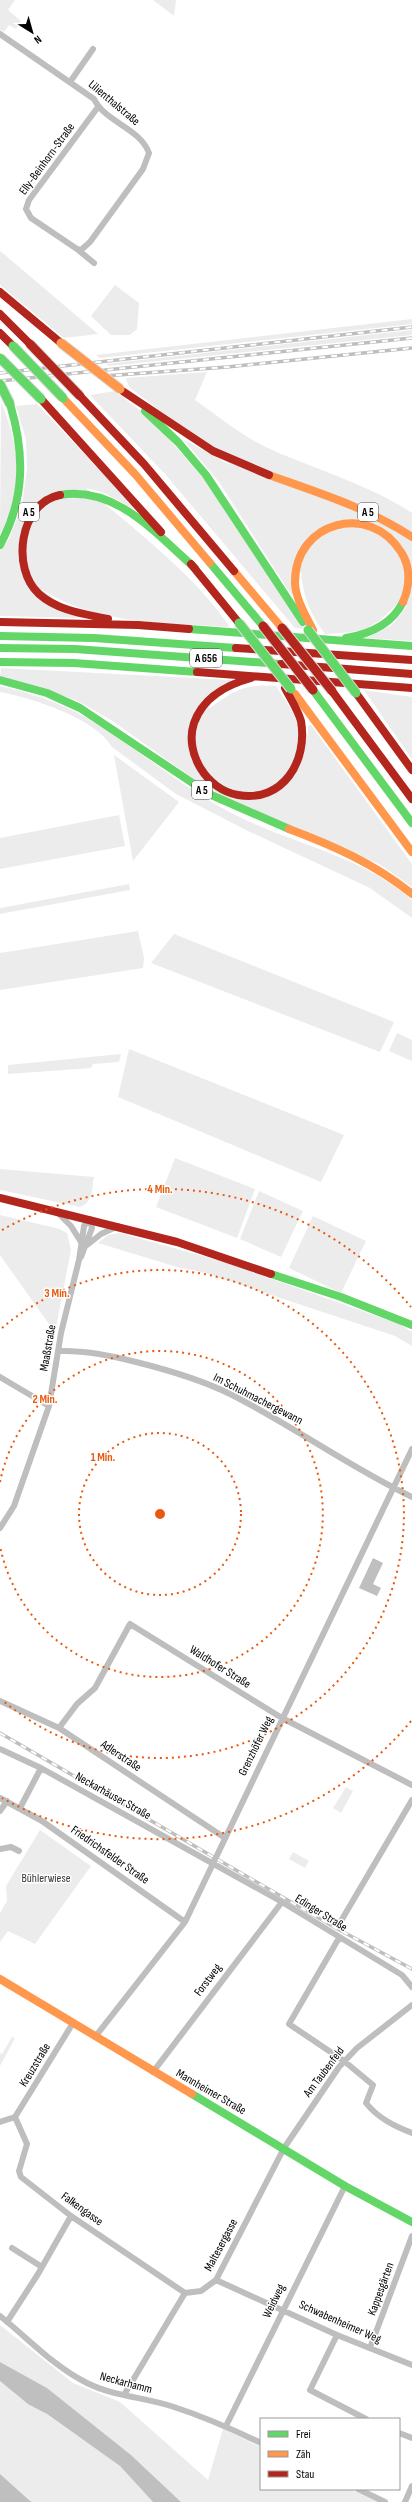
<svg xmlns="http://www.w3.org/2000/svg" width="412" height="2502" font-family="'Sofia Sans Condensed',sans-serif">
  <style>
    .green { fill: #ececec }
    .water { fill: #bfbfbf }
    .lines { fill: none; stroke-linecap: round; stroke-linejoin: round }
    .street { stroke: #bebebe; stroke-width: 6 }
    .fast { stroke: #63d668; stroke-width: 8 }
    .slow { stroke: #ff974d; stroke-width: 8 }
    .jam { stroke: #b3261e; stroke-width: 8 }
    .rail-casing { stroke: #bebebe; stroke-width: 3.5 }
    .rail { stroke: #fff; stroke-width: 2; stroke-dasharray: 6; stroke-linecap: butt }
    .fast-bridge-casing { stroke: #dbdbdb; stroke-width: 11; stroke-linecap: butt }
    .slow-bridge-casing { stroke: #dbdbdb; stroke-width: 11; stroke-linecap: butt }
    .jam-bridge-casing { stroke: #dbdbdb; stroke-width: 11; stroke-linecap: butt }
    .fast-bridge { stroke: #63d668; stroke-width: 9 }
    .slow-bridge { stroke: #ff974d; stroke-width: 9 }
    .jam-bridge { stroke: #b3261e; stroke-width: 9 }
    .ring { fill: none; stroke: #e8590c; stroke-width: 2; stroke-dasharray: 2 4 }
    .labels { text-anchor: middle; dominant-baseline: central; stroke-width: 3; stroke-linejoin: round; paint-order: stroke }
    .shield { fill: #fff; stroke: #4c4c4c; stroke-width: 1 }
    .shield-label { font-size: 11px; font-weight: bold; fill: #000 }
    .street-label { font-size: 12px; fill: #000; stroke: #fff }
    .park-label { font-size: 12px; fill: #333; stroke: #fff }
    .centre { fill: #e8590c; stroke: #fff; stroke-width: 2 }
    .ring-label { font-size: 12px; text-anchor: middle; font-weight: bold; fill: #e8590c; stroke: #fff; stroke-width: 3; stroke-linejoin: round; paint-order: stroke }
  </style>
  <rect width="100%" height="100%" fill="#fff"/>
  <path class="green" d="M0 0H15L8 10 21 21 16 29 9 25 4 32 0 30Z
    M153 0H176L174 16Z
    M0 251 5 255 98 334 64 338 0 285Z
    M115 285 139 303 137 329 130 335H111L91 316Z
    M412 319V324L100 358 96 355Z
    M412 330V335L109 366 106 364Z
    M207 372 195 400C218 416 242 436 268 448 316 470 368 484 412 513V641L367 638 392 625 407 606 399 602C371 631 364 632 325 634 310 613 303 597 301 571L292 596 219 482 183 439 232 466 129 387 126 378Z
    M115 391 152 420 213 489 304 629 295 628 165 474 90 395Z
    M1 402C20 448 25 488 0 534Z
    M37 404 107 478 134 509 102 492 86 488C136 531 192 572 230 627 168 623 94 625 40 588L79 618 0 616V551L9 539 22 505 27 469 26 439 16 406Z
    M1 668 232 680 201 701 210 708C233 691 247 683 276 686L308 736V726L311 725 412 864V887L381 865 228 799 201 784 111 720 76 700 0 676Z
    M0 686C30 693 58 702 85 717 133 745 175 782 224 809 285 843 359 853 412 900V918L370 888 250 832 176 794 112 747C95 718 32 698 0 692Z
    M364 690 412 697V759L411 758Z
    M114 755 179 802 133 861Z
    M119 815 125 846 0 869V838Z
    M129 884 130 890 0 914V908Z
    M138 931 144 958 143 968 0 990V953Z
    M174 934 394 1022 380 1052 151 963Z
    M397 1033 412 1040V1061L389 1051Z
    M129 1049 344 1135 321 1182 118 1097Z
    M121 1054 119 1062 93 1064 91 1068 8 1074V1065Z
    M175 1158 255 1189 237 1238 156 1207Z
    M0 1169 94 1177C92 1188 93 1203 80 1207L0 1190Z
    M259 1191 303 1211 281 1257 240 1239Z
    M0 1215 60 1229 67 1233 71 1250 56 1327H51L0 1255Z
    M313 1216 366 1241 341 1293 289 1268Z
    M120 1233 224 1262 399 1324 412 1332V1346L395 1336 202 1272 177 1267 98 1243 108 1235Z
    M346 1787 353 1791 341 1813 333 1808Z
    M40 1830 91 1866 35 1944 8 1931 0 1942V1913L7 1901 6 1886Z
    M293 1852 309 1861 305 1868 289 1859Z
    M12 2037 15 2038 0 2066V2053L2 2054Z
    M0 2325 73 2383 120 2402 208 2480 223 2429 261 2447V2489H350L378 2502H181L131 2455 47 2388 0 2362Z
    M0 2381 120 2466 153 2502H0Z"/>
  <path class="water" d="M373 1558 383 1563 373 1584 381 1588 377 1596 359 1588Z
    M0 2362 47 2388 131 2455 181 2502H153L120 2466 47 2414 28 2404 0 2381Z
    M0 2474 30 2501 32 2502H0Z"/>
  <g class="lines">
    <path class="street" d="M0 34 94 99C105 122 140 128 149 153L143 169 90 242 81 250 77 249 31 218 26 209 29 200 98 107
      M70 82 93 49
      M77 249 94 263
      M57 1212 71 1226 81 1242
      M87 1245 101 1234 118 1226
      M81 1257 92 1228 90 1219
      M58 1351C85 1350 110 1355 136 1362 168 1370 200 1379 230 1394 292 1425 349 1467 412 1497
      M0 1377 49 1406
      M0 1528 14 1506 49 1406 61 1333 79 1260 84 1226 90 1219
      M0 1701 59 1728 225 1838
      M59 1728 77 1704 95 1688 130 1624 282 1718 412 1785
      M0 1749 41 1768 282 1902 402 1975 412 1987
      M0 1798 42 1821 185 1922
      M20 1808 41 1768
      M0 1811 7 1801
      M0 1849 11 1847 19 1851
      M341 1921 412 1800
      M339 1938 289 2024 344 2061 373 2085 366 2103C378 2118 394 2126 412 2133
      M95 2037 185 1922 412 1449
      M153 2072 282 1902
      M15 2117 27 2144 19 2171 21 2177 71 2216 185 2293
      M15 2117 73 2023
      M0 2122 15 2117
      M12 2248 42 2267
      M216 2280 337 2335 412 2365
      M0 2316C28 2338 54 2367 87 2383 113 2396 143 2397 171 2406 202 2416 232 2429 261 2443
      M7 2322 38 2274 71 2216
      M337 2335 310 2390 366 2419
      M370 2348 412 2236
      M124 2395 185 2293 201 2291 216 2280 284 2148 339 2067 357 2048 412 2005
      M226 2426 345 2186
      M399 2433 412 2438
      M358 2489 385 2502
      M405 2502 412 2486"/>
    <path class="fast" d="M145 411 178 442 206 475 303 622
      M60 495C116 485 157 535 195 568
      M0 545C25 499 25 454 10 404
      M210 563 263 626
      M189 629 412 646
      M0 636 94 638 236 648
      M346 638C370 634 392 624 403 602
      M0 648 75 649 281 664
      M0 662 74 663 197 672
      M0 680 47 693 80 708 209 794 289 829
      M313 690 412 823
      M271 1274 341 1297 412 1325
      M192 2094 345 2186 412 2222"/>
    <path class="slow" d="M63 398 135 474 210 563
      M269 475C319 493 368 508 412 537
      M234 571 282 628
      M313 630C306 616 295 598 295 582 295 521 370 502 401 552 411 567 410 586 403 602
      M295 694 412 852
      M289 829C334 846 375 864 412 894
      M0 1979 192 2094"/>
    <path class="jam" d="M0 292 61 343
      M0 314 30 344
      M0 333 13 346
      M124 392 213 451 269 475
      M80 396 144 464 234 571
      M41 399 161 532
      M60 495C19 503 11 569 39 594 58 611 85 614 108 619
      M191 564 239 623
      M0 622 138 625 189 629
      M236 648 412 660
      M281 664 412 674
      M197 672 412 688
      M251 678C226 685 203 697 194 723 184 753 207 790 238 795 283 803 308 761 301 721 298 710 290 698 285 688
      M332 691 412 799
      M356 693 412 770
      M0 1198 177 1242 271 1274"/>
    <defs>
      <path id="rail" d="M0 373 412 327
        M104 376 227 367 412 348
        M0 381 412 338
        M0 1733 334 1927 412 1969"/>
    </defs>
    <use href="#rail" class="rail-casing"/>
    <use href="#rail" class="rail"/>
    <defs>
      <path id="fast-bridge" d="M13 346 63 398
        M0 358 41 399
        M0 384 10 404
        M239 623 291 689
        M308 630 356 693"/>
      <path id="slow-bridge" d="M61 343 120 389"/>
      <path id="jam-bridge" d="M30 344 80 396
        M263 626 313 690
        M282 628 332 691"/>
    </defs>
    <use href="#fast-bridge" class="fast-bridge-casing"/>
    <use href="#slow-bridge" class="slow-bridge-casing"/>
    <use href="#jam-bridge" class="jam-bridge-casing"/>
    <use href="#fast-bridge" class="fast-bridge"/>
    <use href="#slow-bridge" class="slow-bridge"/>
    <use href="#jam-bridge" class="jam-bridge"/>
  </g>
  <g class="ring">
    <circle cx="160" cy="1514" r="81"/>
    <path d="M0 1482A163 163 0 1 1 0 1546"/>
    <path d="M2 1328A244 244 0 1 1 2 1700"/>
    <path d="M411 1721A325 325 0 0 1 2 1798M2 1230A325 325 0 0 1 411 1307"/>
  </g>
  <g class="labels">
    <g class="shield">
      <rect x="19" y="503" width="20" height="18" rx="3"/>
      <rect x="358" y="503" width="20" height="18" rx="3"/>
      <rect x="190" y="649" width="32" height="18" rx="3"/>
      <rect x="192" y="781" width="20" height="18" rx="3"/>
    </g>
    <g class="shield-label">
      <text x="29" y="512">A 5</text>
      <text x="368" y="512">A 5</text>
      <text x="206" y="658">A 656</text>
      <text x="202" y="790">A 5</text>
    </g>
    <g class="street-label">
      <text transform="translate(114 103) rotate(40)">Lilienthalstraße</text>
      <text transform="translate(47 159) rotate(-54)">Elly-Beinhorn-Straße</text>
      <text transform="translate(48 1348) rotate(-80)">Maaßstraße</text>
      <text transform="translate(258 1399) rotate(27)">Im Schuhmachergewann</text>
      <text transform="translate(220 1667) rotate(32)">Waldhofer Straße</text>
      <text transform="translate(256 1746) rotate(-64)">Grenzhöfer Weg</text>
      <text transform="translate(121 1756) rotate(34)">Adlerstraße</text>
      <text transform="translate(113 1796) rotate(29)">Neckarhäuser Straße</text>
      <text transform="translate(110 1855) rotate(35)">Friedrichsfelder Straße</text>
      <text transform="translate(321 1913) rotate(32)">Edinger Straße</text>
      <text transform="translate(208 1980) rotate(-53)">Forstweg</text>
      <text transform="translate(35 2065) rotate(-59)">Kreuzstraße</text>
      <text transform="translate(324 2072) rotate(-53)">Am Taubenfeld</text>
      <text transform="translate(211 2092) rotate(30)">Mannheimer Straße</text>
      <text transform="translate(82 2209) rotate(36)">Falkengasse</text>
      <text transform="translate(221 2245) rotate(-62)">Maltesergasse</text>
      <text transform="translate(381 2289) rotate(-70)">Kappesgärten</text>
      <text transform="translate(274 2301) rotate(-64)">Weidweg</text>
      <text transform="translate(340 2322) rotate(24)">Schwabenheimer Weg</text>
      <text transform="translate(126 2383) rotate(15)">Neckarhamm</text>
    </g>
    <g class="park-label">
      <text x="46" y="1878">Bühlerwiese</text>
    </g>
  </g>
  <circle cx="160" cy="1514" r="6" class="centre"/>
  <g class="ring-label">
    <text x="160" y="1193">4 Min.</text>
    <text x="57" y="1297">3 Min.</text>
    <text x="45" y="1403">2 Min.</text>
    <text x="103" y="1461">1 Min.</text>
  </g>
  <rect x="260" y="2418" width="140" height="72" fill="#ffffff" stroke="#999999"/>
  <rect x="268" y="2431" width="20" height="6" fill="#63d668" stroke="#999999"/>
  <text x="296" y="2438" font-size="12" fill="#000000">Frei</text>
  <rect x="268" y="2451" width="20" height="6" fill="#ff974d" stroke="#999999"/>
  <text x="296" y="2458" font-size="12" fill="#000000">Zäh</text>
  <rect x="268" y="2471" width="20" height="6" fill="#b3261e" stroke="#999999"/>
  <text x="296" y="2478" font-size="12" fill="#000000">Stau</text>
  <g transform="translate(32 32) rotate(143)" stroke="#ffffff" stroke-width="3" paint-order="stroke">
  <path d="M0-3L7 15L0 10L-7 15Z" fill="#000000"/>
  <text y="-6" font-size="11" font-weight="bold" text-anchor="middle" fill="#000000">N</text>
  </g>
</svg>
